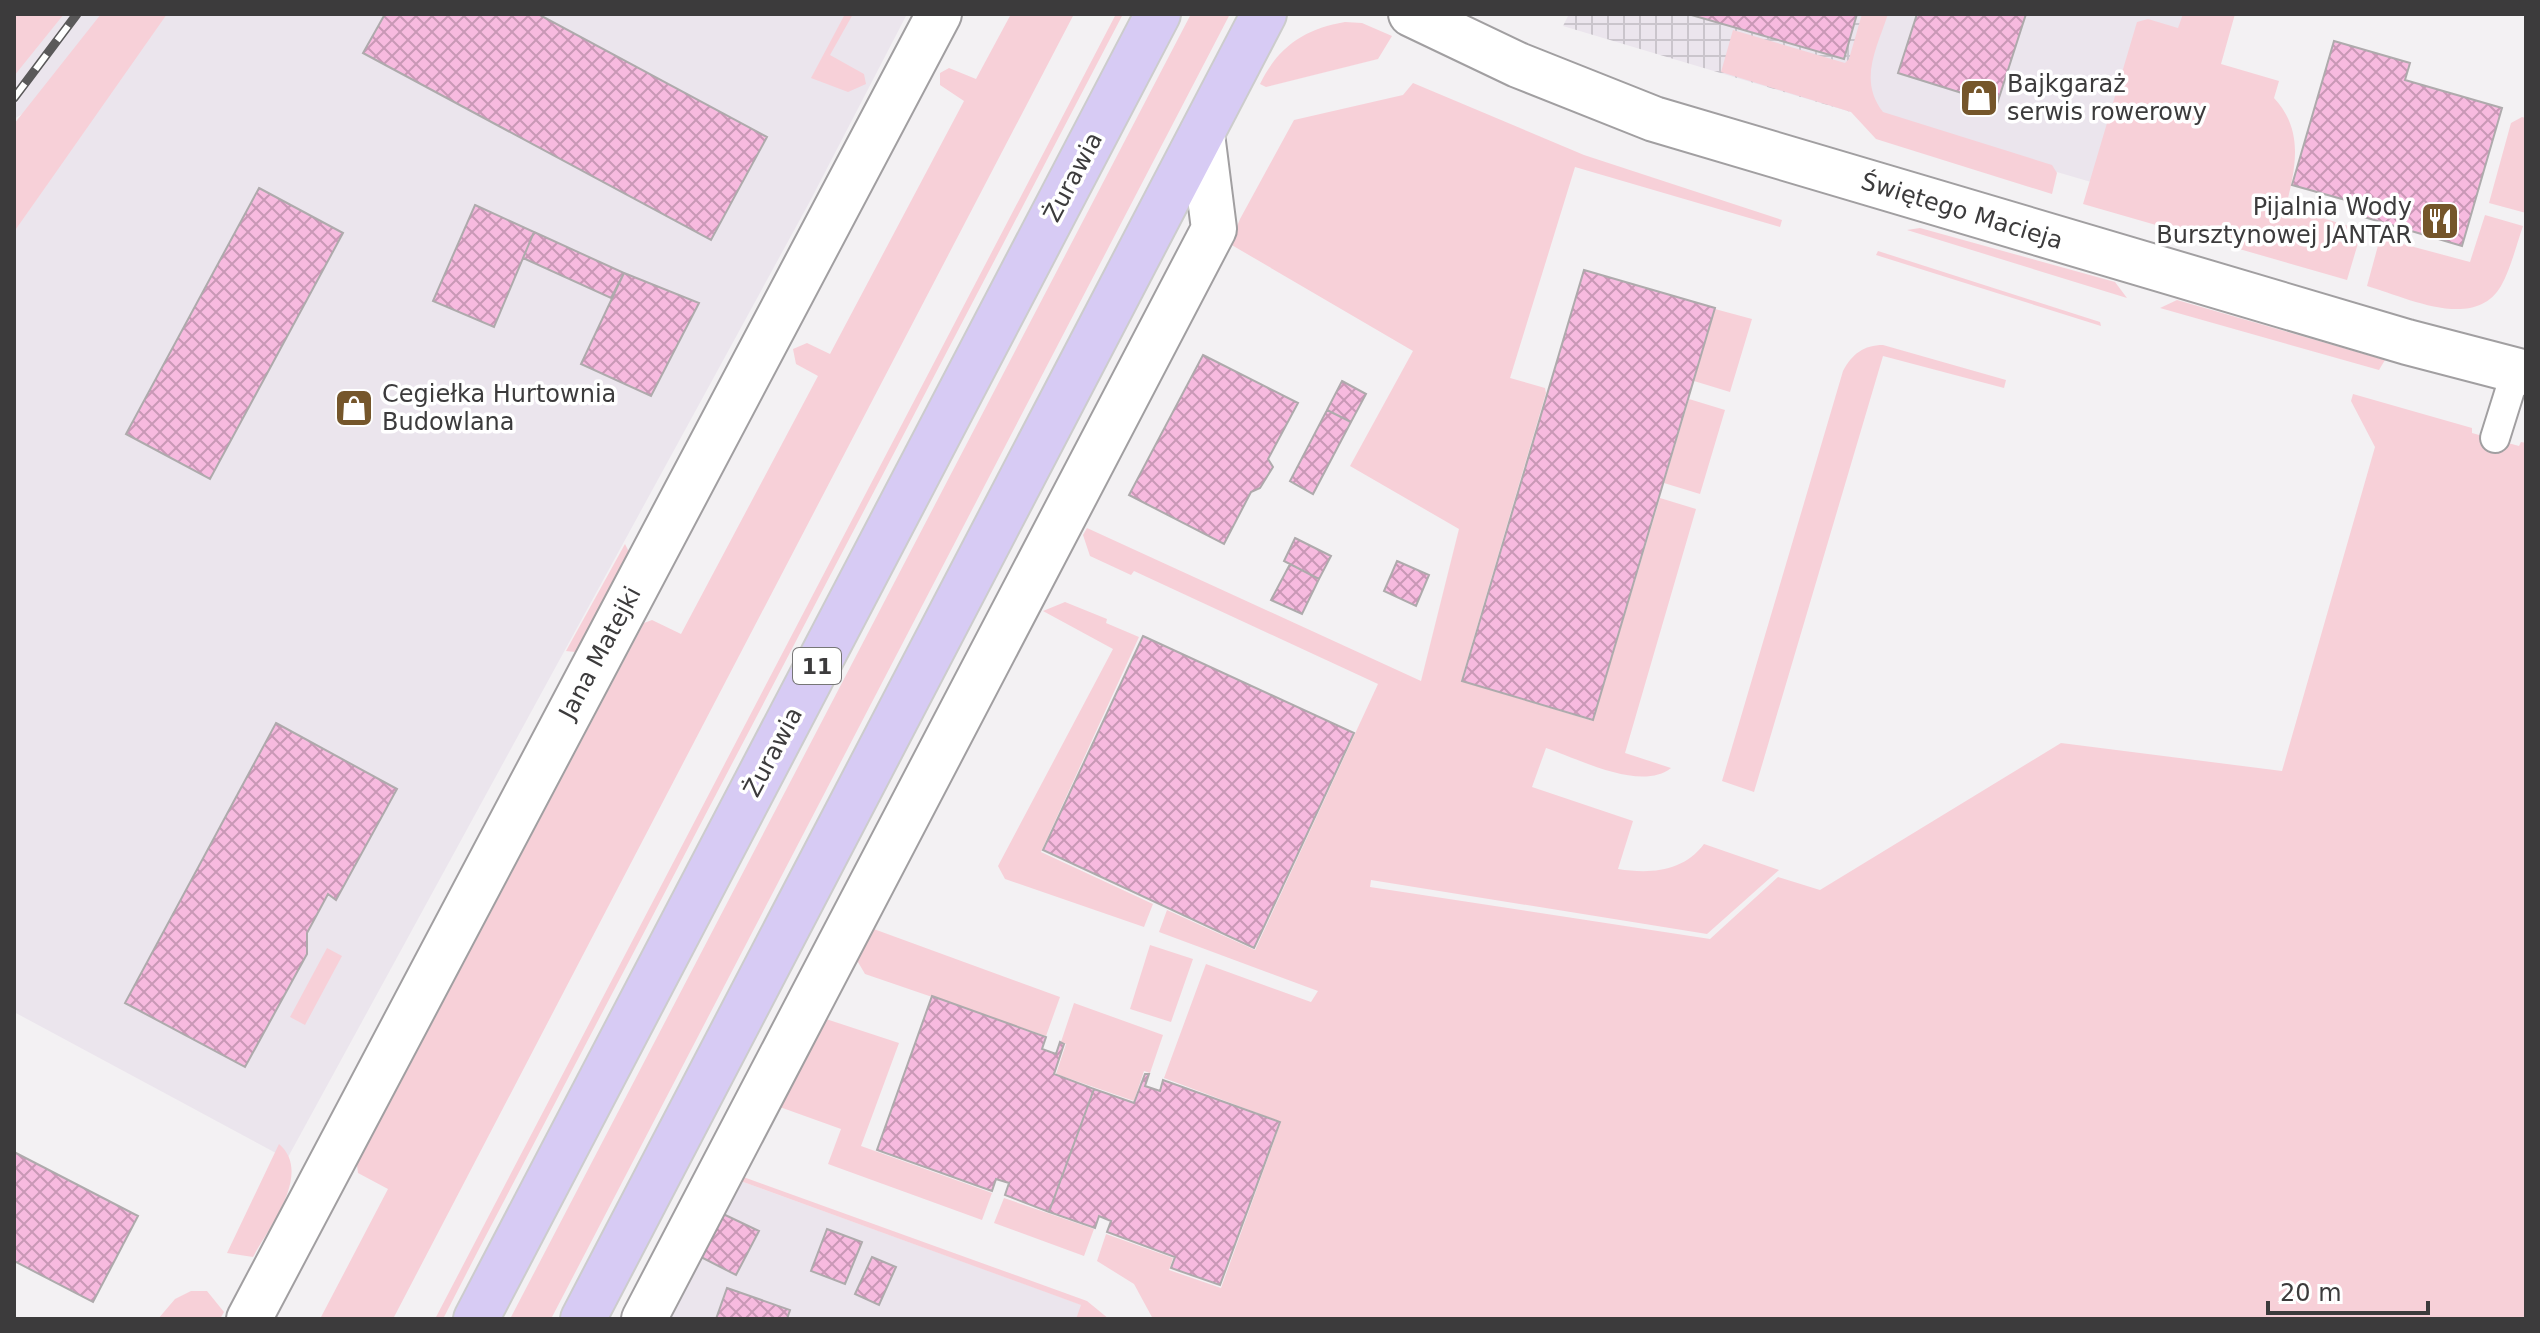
<svg xmlns="http://www.w3.org/2000/svg" width="2540" height="1333" font-family="'DejaVu Sans',sans-serif">
  <style>
    .built { fill: #ebe5ed }
    .industrial { fill: url(#industrial-grid) }
    .green { fill: #f7d0d8 }
    .building { fill: url(#building-cross-hatch); stroke: #aeaaac; stroke-width: 2 }
    .lines { fill: none; stroke-linecap: round; stroke-linejoin: round }
    .service-casing { stroke: #a19fa1; stroke-width: 32 }
    .minor-casing { stroke: #a19fa1; stroke-width: 48 }
    .primary-casing { stroke: #ccc; stroke-width: 48 }
    .service { stroke: #fff; stroke-width: 28 }
    .minor { stroke: #fff; stroke-width: 44 }
    .primary { stroke: #d7cbf4; stroke-width: 44 }
    .rail-casing { stroke: #5a595a; stroke-width: 9 }
    .rail { stroke: #fff; stroke-width: 6; stroke-dasharray: 18; stroke-linecap: butt }
    .labels { text-anchor: middle; dominant-baseline: central; stroke-width: 7; stroke-linejoin: round; paint-order: stroke }
    .shield { fill: #fff; stroke: #767676; stroke-width: 2 }
    .shield-label { font-size: 22px; font-weight: bold; fill: #3c3b3c }
    .poi-label { font-size: 24px; fill: #3c3b3c; stroke: #fff; text-anchor: start }
    .street-label { font-size: 24px; fill: #3c3b3c; stroke: #fff }
  </style>
  <defs>
    <pattern id="industrial-grid" width="8" height="8" patternUnits="userSpaceOnUse" patternTransform="scale(2)"><rect width="8" height="8" fill="#ebe5ed"/><path d="M0 4h8M4 0v8" fill="none" stroke="#cac5cc"/></pattern>
    <pattern id="building-cross-hatch" width="8" height="8" patternUnits="userSpaceOnUse" patternTransform="scale(2)"><rect width="8" height="8" fill="#f7badf"/><path d="M0 0l8 8M0 8l8-8" fill="none" stroke="#c998b6"/></pattern>
  </defs>
  <rect width="100%" height="100%" fill="#f3f1f3"/>
  <path class="built" d="M14 14H907L809 203 287 1159 14 1012V232L147 39 14 119Z
    M1883 14H2209L2115 189 1851 112Z
    M735 1179 1082 1305 1076 1319H661Z"/>
  <path class="industrial" d="M1569 14H1883L1851 112 1563 26Z"/>
  <path class="green" d="M14 14H64L14 76Z
    M101 14H167L14 232V124Z
    M845 14H853L830 55 864 74 866 84 848 92 811 78Z
    M1011 14H1074L393 1319H320L388 1189 358 1173 357 1165 644 623 652 620 681 634 818 376 796 364 793 349 807 343 830 354 964 101 940 85V73L949 68 976 79Z
    M1116 14H1123L480 1247 443 1319H435Z
    M1191 14H1230L551 1319H510Z
    M1862 14H1888C1877 48 1858 80 1883 112L2052 165 2057 173 2052 194 1876 139 1851 112 1721 72 1733 30 1845 63 1849 59Z
    M2183 14H2235L2221 64 2279 81 2274 98C2305 131 2295 169 2286 207L2362 230 2347 280 2083 204 2137 22 2148 19 2178 28Z
    M1345 22 1362 23 1392 36 1378 59 1266 87 1260 84C1278 47 1304 29 1345 22Z
    M1413 83 1584 155 1782 220 1780 227 1575 167 1510 378 1545 388 1546 393 1461 681 1593 721 1660 498 1696 509 1625 753 1671 768C1641 792 1579 759 1546 748L1532 787 1633 821 1618 869C1650 874 1683 872 1704 844L1779 870 1707 934 1371 880 1370 887 1710 939 1778 877 1820 890 2061 743 2282 771 2375 447 2351 401 2353 394 2472 428V433L2519 446 2521 442 2526 443V1319H1153L1134 1284 1097 1261 1106 1234 1173 1258 1169 1270 1221 1288 1281 1122 1164 1078 1206 964 1311 1002 1318 991 1159 932 1167 910 1255 950 1378 684 1134 571 1131 575 1090 556 1083 535 1087 528 1421 681 1459 529 1350 466 1413 351 1230 244 1240 219 1294 120 1403 95Z
    M2522 117 2526 118V213L2489 203 2511 123Z
    M2485 215 2523 226C2516 246 2511 268 2501 286 2474 332 2406 297 2367 286L2379 242 2388 240 2470 262Z
    M1920 228 2115 282 2127 298 1907 230Z
    M1878 251 2100 322 2101 326 1876 255Z
    M2177 300 2385 360 2379 370 2160 308Z
    M1715 309 1752 319 1730 392 1694 381Z
    M1883 345 2006 380 2004 388 1883 356 1754 792 1722 781 1843 371C1852 354 1864 345 1883 345Z
    M1689 399 1725 410 1700 494 1664 483Z
    M625 544 629 552 575 652 566 651Z
    M1065 602 1107 619 1106 623 1139 637 1041 852 1153 904 1144 927 1005 879 998 866 1113 649 1043 611Z
    M871 928 1060 997 1046 1036 865 974 855 957Z
    M1150 945 1193 959 1171 1022 1130 1009Z
    M327 948 342 956 305 1025 290 1017Z
    M1074 1003 1163 1035 1150 1073 1144 1071 1134 1101 1056 1074 1066 1044 1061 1042Z
    M826 1019 899 1043 861 1146 992 1193 982 1220 828 1164 841 1129 777 1106Z
    M279 1144C313 1173 269 1227 253 1257L227 1253Z
    M738 1175 1087 1301 1109 1319H1076L1081 1305 735 1179Z
    M1004 1198 1094 1229 1084 1256 994 1223Z
    M191 1291H207L224 1312 220 1319H158L175 1299Z"/>
  <path class="building" d="M385 14H538L767 137 711 240 363 53Z
    M1688 14H1857L1844 59Z
    M1917 14H2026L1997 104 1898 73Z
    M2334 41 2410 63 2405 80 2502 108 2462 246 2364 217 2367 206 2292 185Z
    M259 188 343 233 210 479 126 434Z
    M475 205 534 232 494 327 433 301Z
    M534 232 624 273 611 298 523 258Z
    M1584 270 1715 308 1593 720 1462 681Z
    M624 273 699 303 651 396 581 364Z
    M1203 355 1298 403 1268 459 1273 467 1260 488 1251 492 1224 544 1129 495Z
    M1342 381 1366 394 1351 422 1327 410Z
    M1327 410 1351 422 1313 494 1290 481Z
    M1295 538 1331 556 1319 579 1284 561Z
    M1397 561 1429 575 1416 606 1384 591Z
    M1290 564 1319 579 1302 614 1271 600Z
    M1143 636 1354 733 1254 948 1043 850Z
    M276 723 397 789 336 900 328 894 307 933V954L245 1067 125 1003Z
    M932 996 1046 1037 1042 1049 1056 1054 1060 1042 1064 1044 1054 1074 1094 1089 1049 1212 1005 1195 1009 1183 996 1179 992 1191 877 1150Z
    M1145 1074H1149L1145 1086 1160 1091 1163 1080 1280 1122 1220 1285 1171 1268 1175 1257 1107 1232 1111 1221 1099 1216 1095 1228 1049 1212 1094 1089 1134 1103Z
    M14 1152 138 1216 93 1302 14 1261Z
    M721 1213 759 1231 736 1275 699 1256Z
    M827 1229 862 1242 845 1284 811 1271Z
    M872 1257 896 1267 879 1305 855 1294Z
    M727 1288 790 1310 787 1319H716Z"/>
  <g class="lines">
    <defs>
      <path id="service" d="M2495 438 2516 371"/>
      <path id="minor" d="M1411 14 1518 65 1654 119 2407 342 2526 373
        M249 1319 939 14
        M644 1319 1214 229 1202 134"/>
      <path id="primary" d="M476 1319 1158 14
        M583 1319 1264 14"/>
    </defs>
    <use href="#service" class="service-casing"/>
    <use href="#minor" class="minor-casing"/>
    <use href="#primary" class="primary-casing"/>
    <use href="#service" class="service"/>
    <use href="#minor" class="minor"/>
    <use href="#primary" class="primary"/>
    <defs>
      <path id="rail" d="M14 98 77 14"/>
    </defs>
    <use href="#rail" class="rail-casing"/>
    <use href="#rail" class="rail"/>
  </g>
  <defs>
    <symbol id="shop-square" viewBox="-11 -11 22 22"><rect x="-9" y="-9" width="18" height="18" rx="4" fill="#75562b" stroke="#fff"/><path d="M-5-2.5h2.3a2.7 3.5 0 0 1 5.4 0H5L5.5 6h-11ZM-1.5-2.5h3a1.5 2.3 0 0 0-3 0Z" fill="#fff"/></symbol>
    <symbol id="restaurant-square" viewBox="-11 -11 22 22"><rect x="-9" y="-9" width="18" height="18" rx="4" fill="#75562b" stroke="#fff"/><path d="M-5-6h1v4h1v-4h1v4h1v-4h1v5L-1.5 .5V6h-2V.5L-5-1ZM5-6V6H3V1.5H1.5Q1.5-4 5-6Z" fill="#fff"/></symbol>
  </defs>
  <g fill-rule="evenodd">
    <use href="#shop-square" x="1957" y="76" width="44" height="44"/>
    <use href="#restaurant-square" x="2418" y="199" width="44" height="44"/>
    <use href="#shop-square" x="332" y="386" width="44" height="44"/>
  </g>
  <g class="labels">
    <rect class="shield" x="793" y="648" width="48" height="36" rx="6"/>
    <g class="shield-label">
      <text x="817" y="666">11</text>
    </g>
    <g class="poi-label">
      <text x="2007" y="84">Bajkgaraż<tspan x="2007" dy="28">serwis rowerowy</tspan></text>
      <text x="2412" y="207" text-anchor="end">Pijalnia Wody<tspan x="2412" dy="28">Bursztynowej JANTAR</tspan></text>
      <text x="382" y="394">Cegiełka Hurtownia<tspan x="382" dy="28">Budowlana</tspan></text>
    </g>
    <g class="street-label">
      <text transform="translate(1073 177) rotate(-62)">Żurawia</text>
      <text transform="translate(1962 211) rotate(17)">Świętego Macieja</text>
      <text transform="translate(600 653) rotate(-62)">Jana Matejki</text>
      <text transform="translate(773 752) rotate(-62)">Żurawia</text>
    </g>
  </g>
  <rect width="2540" height="1333" fill="none" stroke="#3c3b3c" stroke-width="32"/>
  <path d="M2268 1301v12h160v-12" fill="none" stroke="#3c3b3c" stroke-width="4"/>
  <text x="2280" y="1301" font-size="24" fill="#3c3b3c" stroke="#ffffff" stroke-width="6" paint-order="stroke">20 m</text>
</svg>
